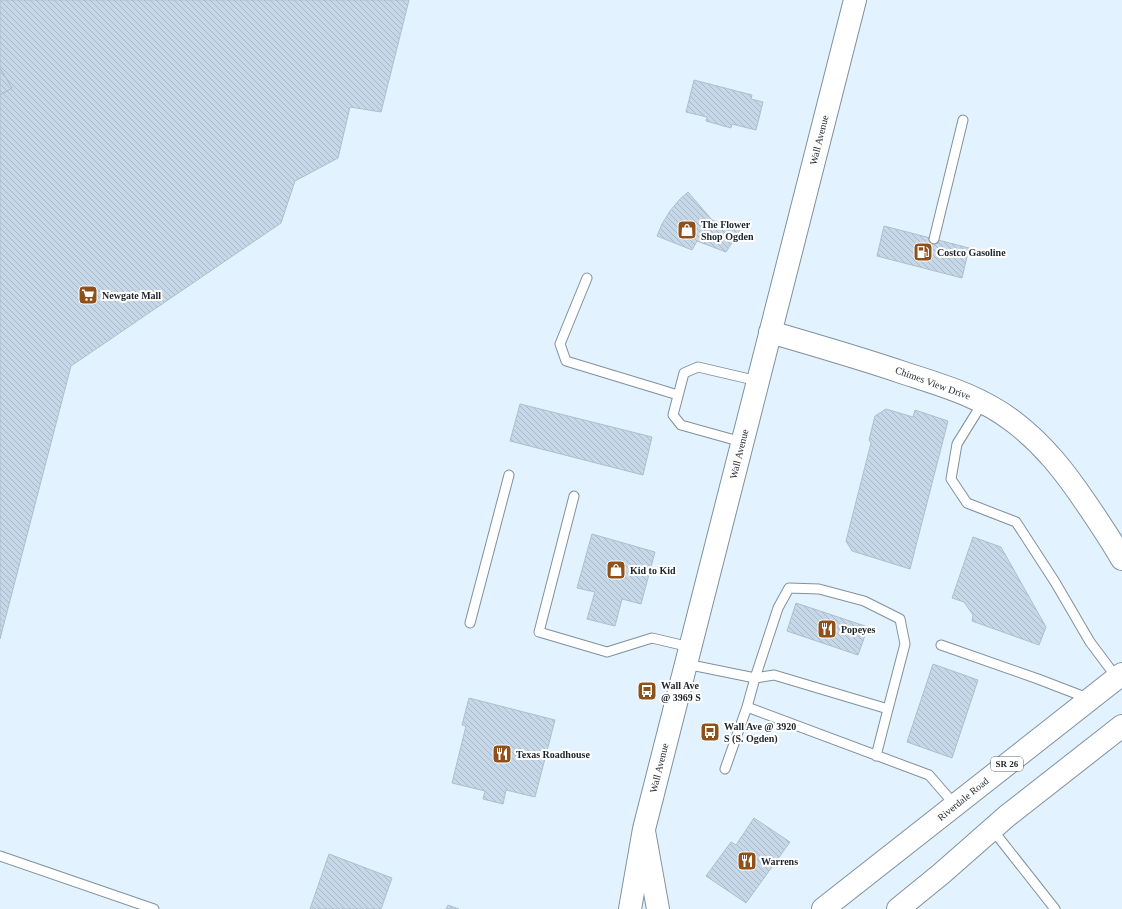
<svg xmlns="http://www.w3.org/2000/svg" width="1122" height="909" font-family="Georgia,serif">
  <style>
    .building { fill: url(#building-back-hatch); stroke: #adbfce }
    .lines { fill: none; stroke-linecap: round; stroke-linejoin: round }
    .lane-casing { stroke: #7f919e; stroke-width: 11 }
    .secondary-casing { stroke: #7f919e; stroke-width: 24 }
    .primary-casing { stroke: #7f919e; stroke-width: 24 }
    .lane { stroke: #fff; stroke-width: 9 }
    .secondary { stroke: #fff; stroke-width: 22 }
    .primary { stroke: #fff; stroke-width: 22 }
    .labels { text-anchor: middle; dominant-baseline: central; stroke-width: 4; stroke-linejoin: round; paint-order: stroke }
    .shield { fill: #fff; stroke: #61666a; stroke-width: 1 }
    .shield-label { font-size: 9px; font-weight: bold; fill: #1d242a }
    .street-label { font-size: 10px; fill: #1d242a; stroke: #fff }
    .poi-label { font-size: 10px; font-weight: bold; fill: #1d242a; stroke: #fff; text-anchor: start }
  </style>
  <defs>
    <pattern id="building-back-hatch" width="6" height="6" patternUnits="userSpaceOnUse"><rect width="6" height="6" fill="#c6d8e7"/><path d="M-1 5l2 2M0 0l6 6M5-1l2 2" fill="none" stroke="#aab9c6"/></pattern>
  </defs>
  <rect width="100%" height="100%" fill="#e3f2ff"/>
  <path class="building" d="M0 0H409L381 112 350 107 338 158 295 181 281 223 71 366 0 639V95L12 88 0 68Z
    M0 68 12 88 0 95Z
    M694 80 752 95 751 99 763 102 756 130 732 124 731 128 706 121 707 117 686 112Z
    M688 192 712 220 740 230 726 252 697 241 692 250 657 236 662 224 670 211 679 200Z
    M884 226 969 248 962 278 877 256Z
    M520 404 652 437 643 475 510 441Z
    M886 409 913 417 915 410 948 421 910 569 852 551 846 541 871 443 869 440 875 416Z
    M592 534 655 552 641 604 622 599 615 626 587 619 595 592 577 588Z
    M973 537 1001 547 1046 627 1039 645 972 621 973 615 964 602 952 598Z
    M796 603 868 627 858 655 787 631Z
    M933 664 978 680 952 758 907 742Z
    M469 698 555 720 535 797 506 790 503 804 483 799 485 791 452 783 466 726 462 725Z
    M754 818 790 842 746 903 706 876 731 842 736 845Z
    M329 854 392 878 381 909H310Z
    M448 905 459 909H446Z"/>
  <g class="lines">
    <defs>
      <path id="lane" d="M934 239 963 120
        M587 278 560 344 566 361 678 395
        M983 402 957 444 951 479 967 503 1016 522 1055 582 1090 642 1117 678
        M742 442 681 425 673 415 684 373 698 367 758 381
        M574 496 539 632 607 652 652 638 690 647
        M470 623 509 475
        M941 645 1038 679 1090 699
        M686 664 755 678 747 707 929 775 955 805
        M876 756 888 709 774 675 755 678 778 608 789 588 819 589 864 601 900 619 905 644 888 709
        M725 769 747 707
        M992 829 1055 909
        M0 856 154 909"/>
      <path id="secondary" d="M770 332C815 345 860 358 904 373 944 386 980 396 1014 422 1044 445 1065 472 1086 503 1099 522 1111 540 1122 559
        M630 909 644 829 855 0"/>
      <path id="primary" d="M644 831 658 909
        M823 909 1122 674
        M898 909 941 874 1007 816 1122 726"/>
    </defs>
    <use href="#lane" class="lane-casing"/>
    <use href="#secondary" class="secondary-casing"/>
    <use href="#primary" class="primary-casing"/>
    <use href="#lane" class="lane"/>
    <use href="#secondary" class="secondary"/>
    <use href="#primary" class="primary"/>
  </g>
  <defs>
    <symbol id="shop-square" viewBox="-11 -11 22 22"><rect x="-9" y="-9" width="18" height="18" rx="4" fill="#905019" stroke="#fff"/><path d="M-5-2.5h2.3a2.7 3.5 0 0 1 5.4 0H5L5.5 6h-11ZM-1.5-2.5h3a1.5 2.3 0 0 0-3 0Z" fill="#fff"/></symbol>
    <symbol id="fuel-square" viewBox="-11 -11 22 22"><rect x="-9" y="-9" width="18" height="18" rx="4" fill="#905019" stroke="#fff"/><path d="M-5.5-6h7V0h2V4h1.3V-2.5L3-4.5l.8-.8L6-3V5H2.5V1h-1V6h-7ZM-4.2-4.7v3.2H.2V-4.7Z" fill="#fff"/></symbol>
    <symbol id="supermarket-square" viewBox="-11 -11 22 22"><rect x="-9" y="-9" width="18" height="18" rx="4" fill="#905019" stroke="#fff"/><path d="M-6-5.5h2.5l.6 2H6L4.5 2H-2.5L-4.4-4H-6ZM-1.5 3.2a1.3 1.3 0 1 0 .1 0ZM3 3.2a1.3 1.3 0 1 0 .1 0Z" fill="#fff"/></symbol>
    <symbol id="restaurant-square" viewBox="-11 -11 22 22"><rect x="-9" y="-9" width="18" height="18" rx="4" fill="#905019" stroke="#fff"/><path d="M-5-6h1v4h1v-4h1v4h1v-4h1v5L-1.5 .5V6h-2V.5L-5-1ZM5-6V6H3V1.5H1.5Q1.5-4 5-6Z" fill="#fff"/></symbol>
    <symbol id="bus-square" viewBox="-11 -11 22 22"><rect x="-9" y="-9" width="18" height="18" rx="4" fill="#905019" stroke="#fff"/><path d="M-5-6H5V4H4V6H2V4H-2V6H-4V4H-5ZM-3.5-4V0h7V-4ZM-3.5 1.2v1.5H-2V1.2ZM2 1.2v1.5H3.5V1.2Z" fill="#fff"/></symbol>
  </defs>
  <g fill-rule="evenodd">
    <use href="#shop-square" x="676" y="219" width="22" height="22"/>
    <use href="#fuel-square" x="912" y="241" width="22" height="22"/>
    <use href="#supermarket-square" x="77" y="284" width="22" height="22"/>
    <use href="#shop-square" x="605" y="559" width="22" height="22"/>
    <use href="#restaurant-square" x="816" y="618" width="22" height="22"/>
    <use href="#bus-square" x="636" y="680" width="22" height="22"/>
    <use href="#bus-square" x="699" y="721" width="22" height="22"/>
    <use href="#restaurant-square" x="491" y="743" width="22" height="22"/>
    <use href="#restaurant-square" x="736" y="850" width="22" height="22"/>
  </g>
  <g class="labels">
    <rect class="shield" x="991" y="757" width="32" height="14" rx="3"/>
    <g class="shield-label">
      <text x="1007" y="764">SR 26</text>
    </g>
    <g class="street-label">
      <text transform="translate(819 140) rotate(-76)">Wall Avenue</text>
      <text transform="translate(933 383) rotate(20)">Chimes View Drive</text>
      <text transform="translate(739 454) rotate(-76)">Wall Avenue</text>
      <text transform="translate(659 768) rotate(-76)">Wall Avenue</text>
      <text transform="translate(963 799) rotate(-39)">Riverdale Road</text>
    </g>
    <g class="poi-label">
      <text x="701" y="224">The Flower<tspan x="701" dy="12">Shop Ogden</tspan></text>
      <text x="937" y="252">Costco Gasoline</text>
      <text x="102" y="295">Newgate Mall</text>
      <text x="630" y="570">Kid to Kid</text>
      <text x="841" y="629">Popeyes</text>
      <text x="661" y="685">Wall Ave<tspan x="661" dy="12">@ 3969 S</tspan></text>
      <text x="724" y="726">Wall Ave @ 3920<tspan x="724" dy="12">S (S. Ogden)</tspan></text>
      <text x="516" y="754">Texas Roadhouse</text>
      <text x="761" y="861">Warrens</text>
    </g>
  </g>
</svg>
